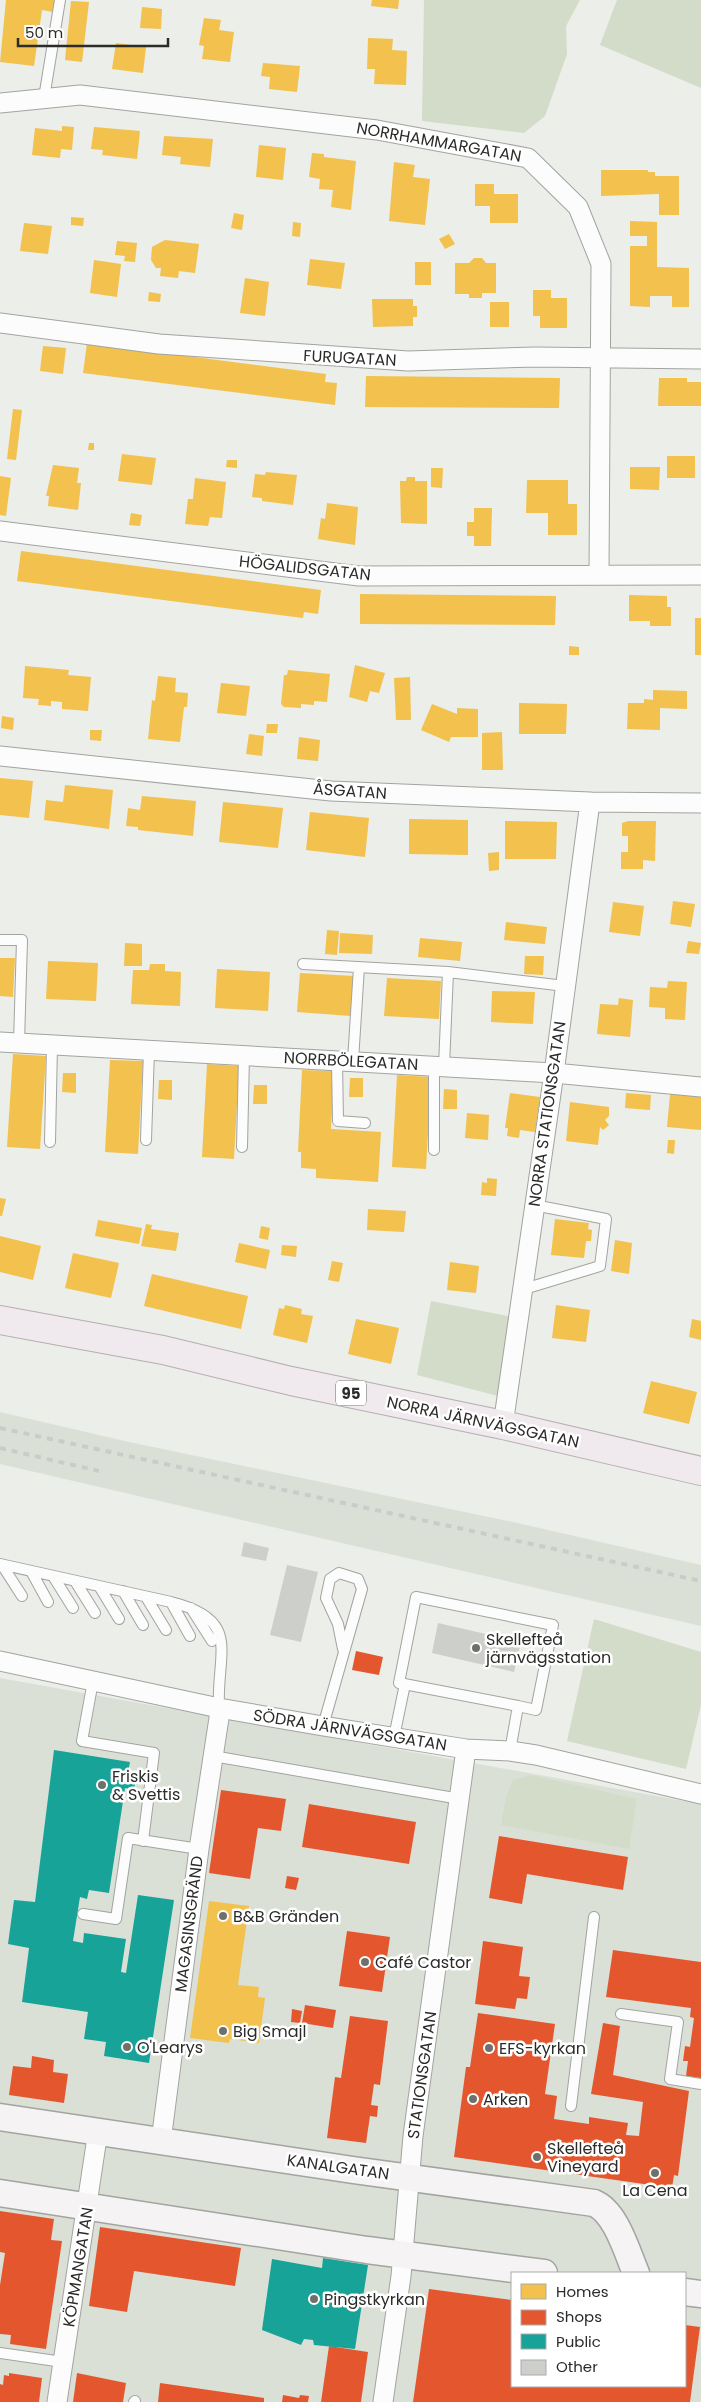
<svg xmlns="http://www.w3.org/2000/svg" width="701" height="2402" font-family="Poppins,sans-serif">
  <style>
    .built { fill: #dbe0d6; fill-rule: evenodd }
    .green { fill: #d2dcc8 }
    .homes { fill: #f2c14e }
    .shops { fill: #e4572e }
    .public { fill: #17a398 }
    .building { fill: #cdcfcb }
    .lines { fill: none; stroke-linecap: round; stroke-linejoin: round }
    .lane-casing { stroke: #a2a4a0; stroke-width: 12 }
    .street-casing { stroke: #a2a4a0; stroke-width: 21 }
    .secondary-casing { stroke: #a2a4a0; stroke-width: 29 }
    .primary-casing { stroke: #b7adb3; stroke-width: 30 }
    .lane { stroke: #fcfcfc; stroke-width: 10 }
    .street { stroke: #fcfcfc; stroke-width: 19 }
    .secondary { stroke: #f5f3f4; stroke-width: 26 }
    .primary { stroke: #f0e9ed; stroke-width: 28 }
    .rail { stroke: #cbccca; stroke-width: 4; stroke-dasharray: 6 6; stroke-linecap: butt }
    .poi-dot { fill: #6e706c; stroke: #fff; stroke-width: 2 }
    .labels { text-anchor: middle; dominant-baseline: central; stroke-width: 5; stroke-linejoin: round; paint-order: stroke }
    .shield { fill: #fff; stroke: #6b6b69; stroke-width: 1 }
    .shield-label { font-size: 15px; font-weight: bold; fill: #2b2c29 }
    .street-label { font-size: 16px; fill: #2b2c29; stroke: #fff }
    .poi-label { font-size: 16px; fill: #2b2c29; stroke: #fff; text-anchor: start }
  </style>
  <rect width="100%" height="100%" fill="#ebeee9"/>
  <path class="built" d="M0 1412 129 1442 513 1522 701 1565V1626L0 1464Z
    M0 1678 701 1804V2402H0ZM512 2273H685V2386H512Z"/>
  <path class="green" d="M424 0H580L566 26 567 54 545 116 524 133 422 121Z
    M617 0H701V88L600 45Z
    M431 1301 513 1317 502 1397 417 1375Z
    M594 1619 701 1652V1705L686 1769 567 1741Z
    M531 1775 637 1799 629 1849 501 1825 506 1797 513 1780Z"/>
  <path class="homes" d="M6 0H55L53 12 42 10 34 66 0 62Z
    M372 0H399L398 9 371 6Z
    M71 1 89 2 82 62 65 60Z
    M142 7 162 9 161 29 140 28Z
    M204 18 221 20 219 30 234 32 230 62 202 59 204 46 199 45Z
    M368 38 393 39 392 50 407 51 406 85 374 84 375 69H367Z
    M116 43 146 47 143 73 112 69Z
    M263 63 300 66 297 92 269 89 270 77 261 76Z
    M62 126 74 127 72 150 61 149 60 158 32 155 35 128 62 131Z
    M94 127 140 131 137 159 102 155 103 150 91 149Z
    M164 136 213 139 210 167 180 164 181 157 162 155Z
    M259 145 286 148 283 180 256 177Z
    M312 153 324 154V157L356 161 351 210 331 207 333 190 319 189 320 179 309 177Z
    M394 162 415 165 413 177 430 179 425 225 389 221Z
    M601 170H648V172H655V176H679V215H659V194L601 196Z
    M475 184H494V194H518V223H490V206H475Z
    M234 213 244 215 242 230 231 228Z
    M71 217 84 218 83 226 71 225Z
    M630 221 657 222V267L689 268V307H672V296H650V307L630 306V246H647V236H630Z
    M293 222 301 223 300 237 292 236Z
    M24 223 52 226 48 254 20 251Z
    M449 234 455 244 445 249 439 239Z
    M165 240 199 244 195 273 179 271 178 278 160 276 161 268H156L151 260 152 247Z
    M117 241 137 243 135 262 124 261 125 256 115 255Z
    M474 258H482L486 263H496V293H482V298H469V294H455V263H469Z
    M310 259 345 263 341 289 307 285Z
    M94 260 121 264 117 297 90 293Z
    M415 262H431V285H415Z
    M245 278 269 282 265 316 240 313Z
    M533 290H551V298H567V328H540V316H533Z
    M149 292 161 294 160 302 148 301Z
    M372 299H413V306H417V317H413V326L373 327Z
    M490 302H509V327H490Z
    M87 343 326 374 325 382 337 383 335 405 83 373Z
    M43 346 66 348 63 374 40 371Z
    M366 376 560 378 559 408 365 407Z
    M659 378H687V382H701V406H658Z
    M13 409 22 410 16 460 7 459Z
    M89 443H94V450H88Z
    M122 454 156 458 152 485 118 481Z
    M667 456H695V478H667Z
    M227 460H237V468L226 467Z
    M53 465 79 468 77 483H81L78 510 48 506 49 496H46Z
    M630 467H660L659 490 630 489Z
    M431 468H443L442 488 431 487Z
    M266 472 297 475 293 505 262 501V498L252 497 255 474 265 475Z
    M0 476 11 478 6 516 0 515Z
    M407 477H415V481H427V524L401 523 400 481H406Z
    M195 478 226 482 222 518 210 517 208 526 185 524 188 499H193Z
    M527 480H568V504H577V535H548V513H526Z
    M327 503 358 507 355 545 318 539 321 518 325 519Z
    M474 508H492L491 546H474V536H467V522H474Z
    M131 513 142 515 140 526 129 525Z
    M21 551 321 590 318 614 304 612 303 618 17 581Z
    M360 594 556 596 555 625 360 624Z
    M629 595 667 596V607H671V626H650V621H629Z
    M695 618H701V655H695Z
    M569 646 579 647V655H569Z
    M355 665 385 673 379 693 370 691 367 702 349 697Z
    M25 666 69 670 68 675 91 677 88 711 62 709V702L51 701V706L38 705 39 699 23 698Z
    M288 670 330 674 327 702 314 701V705L301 704V708L284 707 281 704 284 675H287Z
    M158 676 176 678 175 692 188 693 187 707H184L180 742 148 739 152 700 155 701Z
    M410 677 411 720H396L394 678Z
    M221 683 250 686 246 716 217 713Z
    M653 690 687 691V709L660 708V730L627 729 628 703H644V699L653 700Z
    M519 703 567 704 566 734H519Z
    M432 704 457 714V708L478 709V737H451L449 742 421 730Z
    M2 716 14 718 13 730 1 728Z
    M267 724H278L277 733H266Z
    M90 730H102L101 741 90 740Z
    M502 732 503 770H482V733Z
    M249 734 264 736 262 756 246 754Z
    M299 737 320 740 318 761 297 759Z
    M0 778 33 781 29 818 0 815Z
    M65 785 113 790 109 829 44 820 46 800 63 802Z
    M142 796 196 801 193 836 138 830V827L126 826 128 808 140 810Z
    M223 802 283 808 278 848 219 842Z
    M310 812 369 818 365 857 306 850Z
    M409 819 468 820V855L409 854Z
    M505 821 557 822 556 859H505Z
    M628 821H656L655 861 643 860V869H621V852H628V836H622V823Z
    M499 852V870L489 871 488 853Z
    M673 901 695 904 691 927 670 924Z
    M613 902 644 906 640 936 609 932Z
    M506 922 547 927 545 944 504 940Z
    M327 930 339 931 337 955 325 954Z
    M340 933 373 935 372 954 339 953Z
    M420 938 462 942 460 961 418 957Z
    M688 941 701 943 699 954 686 953Z
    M125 943 142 944V966H124Z
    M525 956H544L543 975 524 974Z
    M0 958H15L13 997 0 996Z
    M48 961 98 963 96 1001 46 999Z
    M150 964H165V971L181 972 180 1006 131 1004 133 970H149Z
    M217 969 270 972 268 1011 215 1008Z
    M300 973 354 976 351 1016 297 1012Z
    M387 978 441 981 439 1019 384 1016Z
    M668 981 687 982 685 1020 665 1019V1008L649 1007 650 987 667 988Z
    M492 991 535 992 533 1024 491 1022Z
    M619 998 633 1000 630 1037 597 1034 600 1004 618 1005Z
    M13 1054 46 1056 40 1149 7 1147Z
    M110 1060 143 1061 138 1154 105 1152Z
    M207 1064 239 1066 234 1159 202 1157Z
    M302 1070 334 1071 331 1129 381 1132 378 1182 316 1178V1169L301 1168V1152H298Z
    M63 1073H76V1093L62 1092Z
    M397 1075 431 1077 426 1169 392 1167Z
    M350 1078H363V1097H349Z
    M159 1080H172V1100L158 1099Z
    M254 1085H267V1104H253Z
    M444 1089 457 1090V1109H443Z
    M510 1093 540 1097 535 1132 520 1130 519 1138 507 1136 508 1128H505Z
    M626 1093 651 1095 650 1110 625 1108Z
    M670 1094 701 1096V1130L667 1127Z
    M570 1102 609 1107V1116L605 1120 609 1125 603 1130 600 1127 598 1145 566 1141Z
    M467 1113 489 1115 488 1140 465 1138Z
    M668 1140H675L674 1154 667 1153Z
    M487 1178 497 1179 496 1196 481 1195 482 1182 487 1183Z
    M0 1198 6 1199 2 1216H0Z
    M368 1209 406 1211 404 1232 367 1230Z
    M555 1219 589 1223 588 1229 592 1230 591 1241H586L584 1258 551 1255Z
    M98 1220 142 1228 139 1244 95 1236Z
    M146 1224 152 1225 151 1229 179 1233 176 1251 141 1246Z
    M261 1226 270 1228 268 1240 259 1238Z
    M0 1236 41 1246 33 1280 0 1272Z
    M615 1240 632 1243 629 1274 611 1271Z
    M239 1243 270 1250 266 1269 235 1262Z
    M282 1245 297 1246 296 1257 281 1255Z
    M73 1253 119 1263 111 1298 65 1288Z
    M332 1261 343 1263 339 1282 328 1280Z
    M450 1262 479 1266 476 1293 447 1290Z
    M152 1274 248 1296 241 1329 144 1306Z
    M285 1305 302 1309 301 1314 313 1316 307 1343 273 1335 279 1308 284 1309Z
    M556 1305 590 1310 586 1342 552 1338Z
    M356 1319 399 1328 391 1364 348 1354Z
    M692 1319 701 1321V1340L689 1337Z
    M651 1381 697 1392 689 1424 643 1413Z
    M209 1901 249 1906 238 1985 259 1987 258 1997 265 1998 259 2043 230 2039 229 2043 190 2038Z"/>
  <path class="shops" d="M356 1651 383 1657 379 1675 352 1670Z
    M221 1790 286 1799 281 1831 258 1828 250 1879 209 1873Z
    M309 1804 416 1822 409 1864 302 1847Z
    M499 1836 628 1857 623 1890 527 1874 522 1904 489 1898Z
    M287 1876 299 1878 296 1890 285 1888Z
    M347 1931 390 1937 382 1992 339 1986Z
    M483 1941 523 1947 519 1976 530 1977 527 1999 517 1998 515 2009 475 2004Z
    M613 1950 701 1962V2078L686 2076 688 2061H683L685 2046 690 2047 694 2018 690 2017 691 2008 606 1997Z
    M305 2005 336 2010 333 2028 302 2023Z
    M292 2009 302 2011 300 2023 291 2022Z
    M478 2013 555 2024 545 2094 557 2096 554 2119 589 2124V2117L628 2123 626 2135 639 2136 643 2102 591 2094 603 2023 620 2026 613 2075 689 2091 678 2176 674 2175 672 2188 454 2157 466 2067H470Z
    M350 2016 388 2021 380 2085 374 2084 371 2105 378 2106 377 2117 370 2116 366 2143 327 2138 335 2077 341 2078Z
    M32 2056 54 2060 53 2072 68 2074 64 2103 9 2095 13 2066 31 2068Z
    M0 2211 54 2219 51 2240 62 2241 46 2349 10 2344 11 2335 0 2334V2285L5 2253 0 2252Z
    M100 2227 241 2248 235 2286 134 2271 127 2312 89 2306Z
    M429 2289 512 2300V2386H685V2325L700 2327 690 2402H413Z
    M329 2346 368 2352 361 2402H321Z
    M9 2373 42 2378 39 2402H0V2384L3 2385 4 2375 9 2376Z
    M77 2373 126 2383 123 2402H73Z
    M160 2383 264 2398V2402H158Z
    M283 2395 299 2398 300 2395 309 2396 308 2402H282Z"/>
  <path class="public" d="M54 1750 130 1762 128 1772 137 1773 134 1790 125 1788 109 1893 89 1890 87 1899 80 1897 73 1941 83 1943 84 1933 126 1939 121 1972 126 1973 138 1895 174 1900 149 2063 104 2056 106 2042 84 2039 88 2012 22 2002 29 1948 8 1944 14 1900 35 1902Z
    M323 2258 368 2265 355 2349 314 2345 313 2340 304 2339 301 2345 262 2330 272 2259 322 2268Z"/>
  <path class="building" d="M244 1542 269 1548 266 1561 241 1556Z
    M287 1565 318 1572 301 1642 270 1635Z
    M438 1623 521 1642 514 1672 432 1653Z"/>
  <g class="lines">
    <defs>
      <path id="lane" d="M44 98 60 0
        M0 940H22L19 1043
        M303 964 448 972 444 1066
        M448 972 565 986
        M337 1061 338 1121 365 1123
        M353 1061 359 967
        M434 1066V1150
        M146 1140 149 1050
        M50 1142 52 1045
        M242 1147 244 1055
        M521 1290 600 1266 606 1219 534 1205
        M0 1564 171 1602C243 1620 216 1653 219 1708
        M2 1565 22 1596
        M31 1571 48 1602
        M53 1576 73 1608
        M75 1581 95 1613
        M99 1586 119 1619
        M123 1591 143 1625
        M146 1597 166 1630
        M171 1602 190 1636
        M191 1608 212 1641
        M93 1681 82 1741 154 1753 143 1841
        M323 1726 362 1589 358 1579 339 1573 330 1579 326 1598 338 1624 343 1649
        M394 1737 405 1684
        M510 1751 518 1706 536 1710 553 1625 416 1597 399 1683 518 1706
        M213 1756 460 1799
        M83 1914 116 1919 128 1838 199 1849
        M621 2014 678 2022 670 2079 701 2084
        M571 2106 594 1917
        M0 2353 63 2362
        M134 2402 135 2401"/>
      <path id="street" d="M0 103 80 95 377 130 528 158 578 207 601 264 599 574
        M0 323 159 344 408 361 535 357 701 359
        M0 531 359 576 701 575
        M0 756 331 791 590 802 701 803
        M0 1042 554 1073 701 1087
        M503 1425 554 1073 590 802
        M0 1661 219 1708 323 1726 466 1749 510 1751 536 1755 701 1794
        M161 2141 199 1849 219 1718V1708
        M57 2402 98 2131
        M383 2402 401 2276 413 2136 466 1749"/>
      <path id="secondary" d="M0 2117 353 2170 594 2203C616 2212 627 2252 636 2273
        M0 2193 367 2250 544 2273
        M685 2292 701 2294"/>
      <path id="primary" d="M0 1320 163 1350 291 1381 503 1425 701 1471"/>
    </defs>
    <use href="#lane" class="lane-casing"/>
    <use href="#street" class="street-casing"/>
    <use href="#secondary" class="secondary-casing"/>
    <use href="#primary" class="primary-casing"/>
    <use href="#lane" class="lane"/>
    <use href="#street" class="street"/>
    <use href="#secondary" class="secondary"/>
    <use href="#primary" class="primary"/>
    <path class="rail" d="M0 1428 701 1581
      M0 1448 99 1471"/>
  </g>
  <g class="poi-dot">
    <circle cx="476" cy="1648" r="5"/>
    <circle cx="102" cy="1785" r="5"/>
    <circle cx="223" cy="1916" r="5"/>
    <circle cx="365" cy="1962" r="5"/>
    <circle cx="223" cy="2031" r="5"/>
    <circle cx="127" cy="2047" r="5"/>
    <circle cx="489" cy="2048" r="5"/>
    <circle cx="473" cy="2099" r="5"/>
    <circle cx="537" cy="2157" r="5"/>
    <circle cx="655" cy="2173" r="5"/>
    <circle cx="314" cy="2299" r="5"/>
  </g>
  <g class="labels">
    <rect class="shield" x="336" y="1380.5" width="30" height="25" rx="4"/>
    <g class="shield-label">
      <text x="351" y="1393">95</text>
    </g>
    <g class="street-label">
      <text transform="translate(439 142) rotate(10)">NORRHAMMARGATAN</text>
      <text transform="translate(350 358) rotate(3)">FURUGATAN</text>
      <text transform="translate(305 568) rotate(6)">HÖGALIDSGATAN</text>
      <text transform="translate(350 791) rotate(4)">ÅSGATAN</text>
      <text transform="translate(351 1061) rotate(3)">NORRBÖLEGATAN</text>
      <text transform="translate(547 1114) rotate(-82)">NORRA STATIONSGATAN</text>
      <text transform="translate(483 1422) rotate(12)">NORRA JÄRNVÄGSGATAN</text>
      <text transform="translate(350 1730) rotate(9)">SÖDRA JÄRNVÄGSGATAN</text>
      <text transform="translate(189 1924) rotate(-83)">MAGASINSGRÄND</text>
      <text transform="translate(422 2075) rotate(-82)">STATIONSGATAN</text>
      <text transform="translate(338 2167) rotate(8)">KANALGATAN</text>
      <text transform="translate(78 2267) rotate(-81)">KÖPMANGATAN</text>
    </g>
    <g class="poi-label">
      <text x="486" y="1639">Skellefteå<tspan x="486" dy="18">järnvägsstation</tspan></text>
      <text x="112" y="1776">Friskis<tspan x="112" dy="18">&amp; Svettis</tspan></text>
      <text x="233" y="1916">B&amp;B Gränden</text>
      <text x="375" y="1962">Café Castor</text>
      <text x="233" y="2031">Big Smajl</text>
      <text x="137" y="2047">O'Learys</text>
      <text x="499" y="2048">EFS-kyrkan</text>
      <text x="483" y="2099">Arken</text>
      <text x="547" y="2148">Skellefteå<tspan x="547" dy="18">Vineyard</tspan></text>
      <text x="655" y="2190" text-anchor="middle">La Cena</text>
      <text x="324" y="2299">Pingstkyrkan</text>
    </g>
  </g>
  <rect x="511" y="2272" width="175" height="115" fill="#ffffff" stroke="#aaaba9"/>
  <rect x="521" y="2284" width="25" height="15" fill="#f2c14e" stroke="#aaaba9"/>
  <text x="556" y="2297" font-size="15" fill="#2b2c29">Homes</text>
  <rect x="521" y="2310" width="25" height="15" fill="#e4572e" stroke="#aaaba9"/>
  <text x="556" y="2322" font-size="15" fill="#2b2c29">Shops</text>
  <rect x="521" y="2334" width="25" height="15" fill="#17a398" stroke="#aaaba9"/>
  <text x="556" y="2347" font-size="15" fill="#2b2c29">Public</text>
  <rect x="521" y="2360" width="25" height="15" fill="#cdcfcb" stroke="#aaaba9"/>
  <text x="556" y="2372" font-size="15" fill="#2b2c29">Other</text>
  <path d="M18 38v8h150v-8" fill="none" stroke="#2b2c29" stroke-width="2.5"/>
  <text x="25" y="38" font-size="15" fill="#2b2c29" stroke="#ffffff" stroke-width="4" paint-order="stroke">50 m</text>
</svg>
